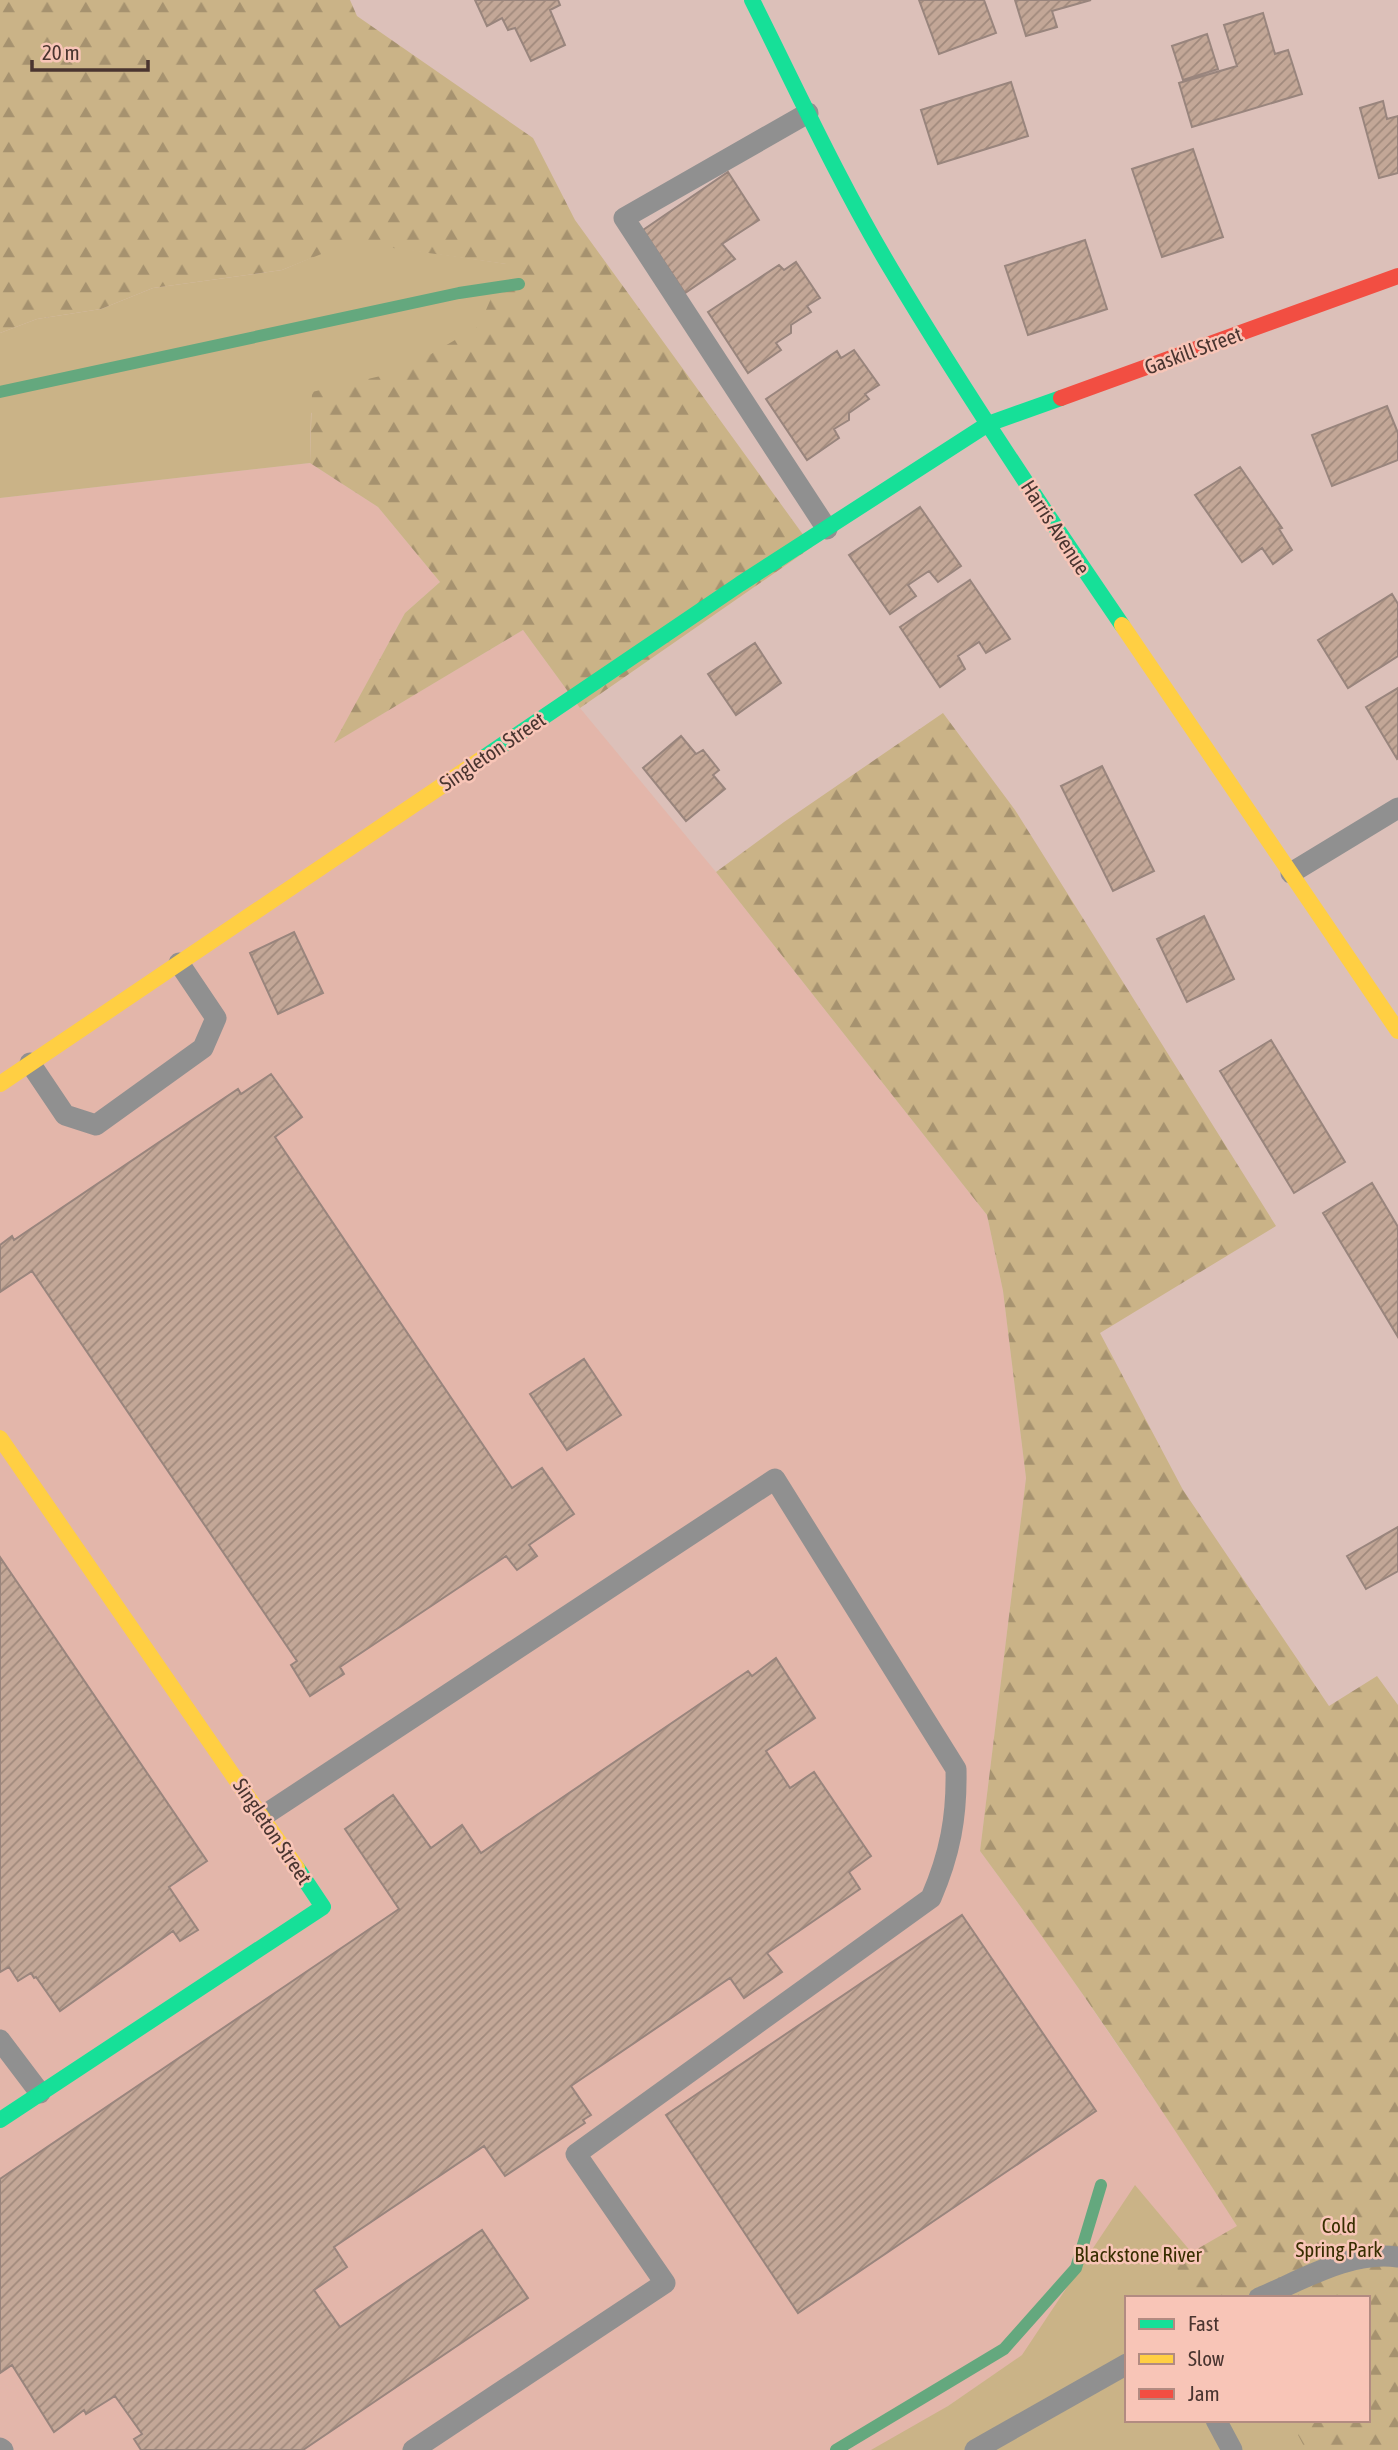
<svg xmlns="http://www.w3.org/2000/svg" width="1398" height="2450" font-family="'Asap Condensed',sans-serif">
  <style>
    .built { fill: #e3b6aa }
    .green { fill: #cab387; fill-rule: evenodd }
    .forest { fill: url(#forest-firs) }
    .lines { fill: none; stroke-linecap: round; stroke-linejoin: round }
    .stream { stroke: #64a87e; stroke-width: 12 }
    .building { fill: url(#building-hatch); stroke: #99857d; stroke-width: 2 }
    .lane { stroke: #909090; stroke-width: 21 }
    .fast { stroke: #16e098; stroke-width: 16 }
    .slow { stroke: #ffcf43; stroke-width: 16 }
    .jam { stroke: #f24e42; stroke-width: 16 }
    .labels { text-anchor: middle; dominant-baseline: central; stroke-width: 5; stroke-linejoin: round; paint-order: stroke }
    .street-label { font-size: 21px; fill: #4a3530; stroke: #f8c5b7 }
    .park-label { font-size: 21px; fill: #382e00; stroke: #f8c5b7 }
  </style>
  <defs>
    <pattern id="forest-firs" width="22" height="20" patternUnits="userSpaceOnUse" patternTransform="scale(1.75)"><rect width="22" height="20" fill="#cab387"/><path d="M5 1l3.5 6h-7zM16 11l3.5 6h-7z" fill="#a6926f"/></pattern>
    <pattern id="building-hatch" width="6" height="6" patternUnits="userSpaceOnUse" patternTransform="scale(1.75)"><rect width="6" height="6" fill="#c3a797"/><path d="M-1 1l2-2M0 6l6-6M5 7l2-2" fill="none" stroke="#a0897c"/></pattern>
  </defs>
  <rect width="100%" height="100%" fill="#dcc0b9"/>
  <path class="built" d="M310 463 378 507 440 582 405 613 335 742 523 630 580 708 716 872 987 1215 1003 1291 1026 1478 980 1851 1055 1954 1186 2146 1238 2227 1075 2320 883 2450H0V498Z"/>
  <path class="green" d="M351 241 507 264 513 370 311 413 310 463 0 498V333L37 319 101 309 153 288 282 270Z
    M1398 2135V2450H871L948 2406 1022 2355 1135 2185 1192 2253ZM1127 2298H1368V2420H1127Z"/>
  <path class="forest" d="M0 0H350L357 16 533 138 575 220 812 547 580 708 523 630 334 743 405 613 440 582 378 507 310 463 312 392 402 371 479 326 506 264 351 242 282 270 153 288 101 309 37 319 0 333Z
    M943 713 1015 810 1276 1226 1100 1333 1183 1490 1329 1706 1377 1676 1398 1705V2450H1306L1290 2420H1368V2298H1198L1173 2263 1237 2226C1156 2099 1070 1973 980 1851L1026 1478 1003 1291 987 1215 716 872 784 822Z"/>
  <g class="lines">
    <path class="stream" d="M0 392 459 293 519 284
      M836 2450 1004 2349 1076 2268 1101 2185"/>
  </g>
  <path class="building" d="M475 0H558L560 5 550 10 565 45 531 61 515 28 508 30 502 18 487 26Z
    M919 0H984L996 33 939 54Z
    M1015 0H1091L1052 11 1057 27 1026 36Z
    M1263 13 1275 54 1288 50 1302 94 1192 127 1179 83 1237 66 1224 25Z
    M1207 34 1218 69 1183 80 1172 46Z
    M1011 82 1028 136 938 164 921 110Z
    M1383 101 1387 119 1398 116V173L1379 178 1360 108Z
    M1193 149 1223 237 1162 257 1132 169Z
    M728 172 759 220 722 244 735 259 685 293 643 230Z
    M1085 240 1107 309 1028 335 1005 266Z
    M796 262 820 298 807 306 811 312 791 325V333L776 343 781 350 748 373 708 312 779 265 784 270Z
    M854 350 879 385 865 394 869 399 849 413V420L834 429 839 438 807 460 766 399 837 351 841 358Z
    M1387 406 1398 433V460L1332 486 1312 435Z
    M1240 467 1282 528 1279 529 1292 550 1273 564 1262 548 1242 562 1195 495Z
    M920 507 961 566 938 582 929 571 908 585 916 596 890 614 849 555Z
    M970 580 1010 639 986 653 979 642 958 656 965 669 940 687 900 627Z
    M1392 594 1398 604V656L1348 688 1318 640Z
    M755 643 781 683 736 715 708 674Z
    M1398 688V758L1397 759 1366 707Z
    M681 736 696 754 703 750 719 770 713 775 725 789 686 821 643 768Z
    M1102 766 1154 871 1113 891 1061 786Z
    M1204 916 1234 979 1187 1002 1157 939Z
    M294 932 323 993 278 1014 250 953Z
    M1271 1040 1345 1162 1294 1193 1220 1071Z
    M271 1074 302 1117 275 1137 512 1488 542 1468 574 1514 529 1545 537 1556 517 1570 506 1556 340 1667 344 1674 310 1696 291 1665 297 1661 32 1271 0 1292V1245L12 1236 14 1240 238 1089 241 1094Z
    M1372 1183 1398 1227V1337L1323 1213Z
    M584 1359 621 1415 567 1450 530 1394Z
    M1398 1527V1571L1366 1589 1347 1556Z
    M0 1557 207 1861 169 1887 198 1930 180 1941 173 1931 60 2011 36 1977 34 1978 31 1973 18 1981 9 1967 0 1972Z
    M776 1658 815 1718 766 1751 790 1788 814 1772 871 1856 849 1872 860 1889 767 1953 782 1972 744 1998 730 1978 571 2086 591 2115 583 2120 585 2123 505 2176 484 2146 334 2247 347 2267 314 2290 340 2327 482 2230 528 2298 303 2450H141L134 2439 142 2434 115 2396 86 2414 84 2410 54 2432 12 2365 0 2373V2179L399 1909 345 1829 393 1795 431 1848 462 1825 481 1853 748 1671 752 1676Z
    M962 1915 1096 2111 798 2313 666 2115Z"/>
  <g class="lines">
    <path class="lane" d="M808 113 624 218 827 529
      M1291 873 1398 808
      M30 1063 65 1115 96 1125 203 1048 216 1018 179 963
      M263 1816 775 1479 956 1769C957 1817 950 1854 931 1898L576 2154 665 2283 413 2450
      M0 2040 40 2093
      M1259 2298C1302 2280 1351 2250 1398 2257
      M1216 2420 1232 2450
      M0 2448 3 2450
      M975 2450 1127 2364"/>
    <path class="fast" d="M752 0C797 90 839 182 891 269 963 390 1042 508 1122 625
      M483 758 740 584 988 424 1061 398
      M0 2120 323 1907 297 1868"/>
    <path class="slow" d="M1122 625 1398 1031
      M0 1084 483 758
      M0 1438 297 1868"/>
    <path class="jam" d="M1061 398 1398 276"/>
  </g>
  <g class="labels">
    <g class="street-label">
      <text transform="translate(1193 350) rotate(-20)">Gaskill Street</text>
      <text transform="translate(1056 527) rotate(57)">Harris Avenue</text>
      <text transform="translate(492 751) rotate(-34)">Singleton Street</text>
      <text transform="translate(273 1831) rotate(56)">Singleton Street</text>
    </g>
    <g class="park-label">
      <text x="1339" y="2225">Cold<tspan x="1339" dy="24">Spring Park</tspan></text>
      <text x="1138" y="2254">Blackstone River</text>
    </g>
  </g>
  <rect x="1125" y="2296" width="245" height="126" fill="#f8c5b7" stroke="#b28b81" stroke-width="2"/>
  <rect x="1139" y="2319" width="35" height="10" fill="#16e098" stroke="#b28b81" stroke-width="2"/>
  <text x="1188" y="2331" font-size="21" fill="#4a3530">Fast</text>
  <rect x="1139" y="2354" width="35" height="10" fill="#ffcf43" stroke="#b28b81" stroke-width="2"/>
  <text x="1188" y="2366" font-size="21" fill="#4a3530">Slow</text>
  <rect x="1139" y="2389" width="35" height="10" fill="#f24e42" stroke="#b28b81" stroke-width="2"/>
  <text x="1188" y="2401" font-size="21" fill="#4a3530">Jam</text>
  <path d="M32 60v10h116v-10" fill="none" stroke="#4a3530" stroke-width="3.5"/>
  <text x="42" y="60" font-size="21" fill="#4a3530" stroke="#f8c5b7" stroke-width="5" paint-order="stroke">20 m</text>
</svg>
